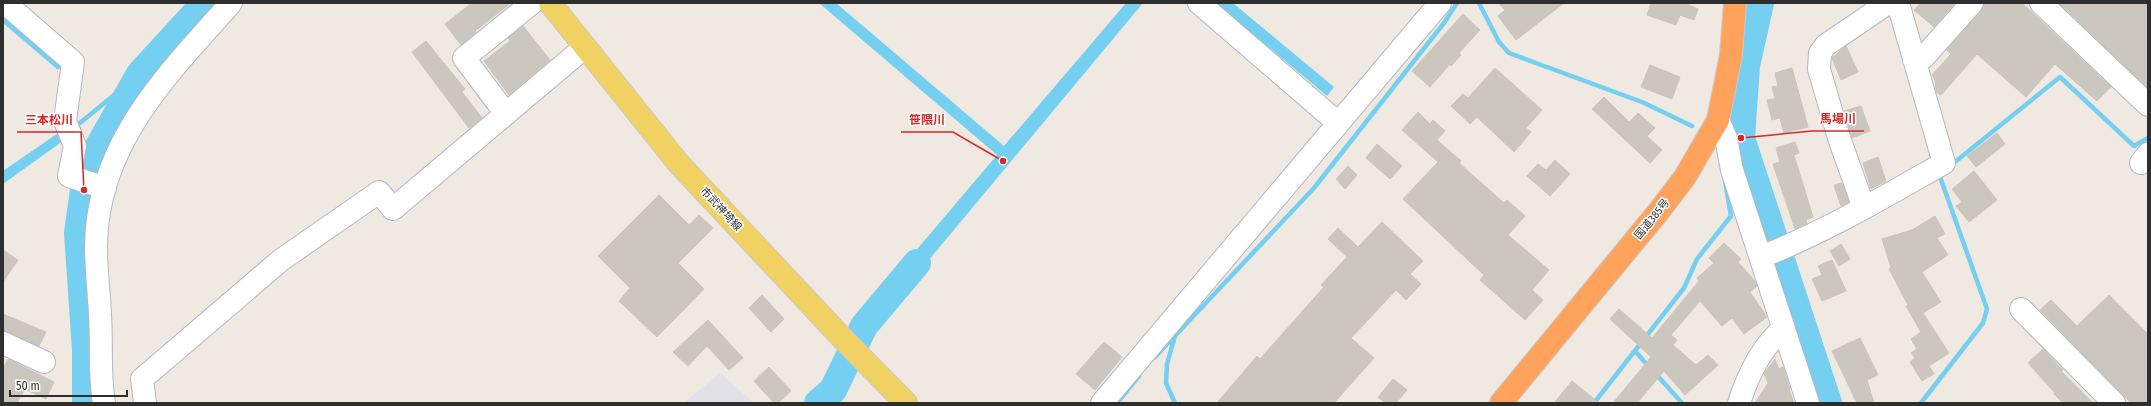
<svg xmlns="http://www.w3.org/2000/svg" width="2151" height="406" font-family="'Fira Sans Condensed','Noto Sans JP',sans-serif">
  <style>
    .industrial { fill: #e3e1e8 }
    .water { fill: #75cff0 }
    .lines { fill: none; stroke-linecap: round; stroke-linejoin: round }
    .stream { stroke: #75cff0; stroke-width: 4.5 }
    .river { stroke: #75cff0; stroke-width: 28 }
    .building { fill: #cbc7bf; stroke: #cbc5ba }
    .minor-casing { stroke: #b4b7c1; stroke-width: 24 }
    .major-casing { stroke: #c9c9c9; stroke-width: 24 }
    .highway-casing { stroke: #c9c9c9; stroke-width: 24 }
    .minor { stroke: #fff; stroke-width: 22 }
    .major { stroke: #f2d163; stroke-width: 22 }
    .highway { stroke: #ffa35c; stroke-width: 22 }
    .labels { text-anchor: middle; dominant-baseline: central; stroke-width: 3; stroke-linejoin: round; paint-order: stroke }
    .street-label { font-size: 11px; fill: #2e2e2e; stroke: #fff }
    .leader { fill: none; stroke: #d62828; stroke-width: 1.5 }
    .callout-dot { fill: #d62828; stroke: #fff; stroke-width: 1.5 }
    .callout-label { font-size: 12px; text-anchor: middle; font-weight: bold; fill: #d62828; stroke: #fff; stroke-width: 3; stroke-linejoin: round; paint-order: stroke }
  </style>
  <rect width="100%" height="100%" fill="#efe9e1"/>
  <path class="industrial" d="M720 373 754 403H684Z"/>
  <path class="water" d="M819 3H836L1004 146 1126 3H1143L898 297 885 287 997 155Z
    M1216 3H1233L1334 87 1327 96Z
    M77 120 81 128 3 184V171Z"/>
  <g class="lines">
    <path class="stream" d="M1479 3 1499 42 1509 53 1642 102 1692 126
      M3 20 58 67
      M75 127 140 74
      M1955 162 2060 77 2134 146 2148 138
      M1635 351 1650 368
      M1155 357 1314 188 1444 23 1457 3
      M1655 373 1682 403
      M1117 403 1139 376
      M1175 403 1166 383 1167 364 1175 336
      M1594 403 1684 288 1697 259 1731 216 1725 181
      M1921 403 1983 323 1987 309 1939 174"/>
    <path class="river" d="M1760 3 1746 66 1741 138 1828 403
      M86 403V350L78 233 84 190 98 148 140 74 205 3
      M818 403 833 390 864 326 917 263"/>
  </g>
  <path class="building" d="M472 3H511L475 31 476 32 461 45 445 24Z
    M1498 3H1564L1516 40 1498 16 1505 10Z
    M1651 3H1684L1698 9 1694 20 1680 15 1676 25 1647 15Z
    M1921 3H1955L1934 27 1914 10Z
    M1984 3H2022L2111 87 2097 101 2055 64 2026 97 1977 54 1941 95 1936 92 1935 80 1932 75 1951 54 1947 50 1981 11Z
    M2059 3H2148V88Z
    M1463 14 1480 30 1459 53 1461 55 1451 66 1450 64 1430 87 1412 71Z
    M523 26 550 60 509 95 484 61 510 41 508 38Z
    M426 41 465 89 462 92 482 118 469 128 412 52Z
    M1846 46 1858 72 1841 80 1832 58Z
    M1650 65 1680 77 1672 99 1641 87Z
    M1495 68 1542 110 1526 128 1531 132 1514 152 1477 117 1470 124 1451 106 1463 94 1468 98Z
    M1792 68 1808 127 1784 133 1780 118 1772 120 1767 100 1775 99 1772 87 1778 86 1775 73Z
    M1604 97 1629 122 1638 113 1655 128 1647 136 1662 150 1650 163 1592 109Z
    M1861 106 1870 131 1852 138 1844 111Z
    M1418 112 1430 124 1433 120 1445 131 1437 140 1461 161 1459 163 1504 203 1507 200 1525 216 1508 235 1549 270 1532 290 1543 300 1525 320 1480 280 1484 275 1403 199 1438 162 1402 130Z
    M1997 133 2005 144 1976 167 1967 156Z
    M1795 142 1799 153 1794 155 1813 217 1806 220 1807 223 1795 229 1773 164 1780 162 1776 148Z
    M1377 144 1402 166 1390 179 1366 158Z
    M1878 157 1886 181 1871 189 1863 163Z
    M1555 160 1570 174 1550 196 1527 176 1538 164 1546 170Z
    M1348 166 1357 175 1345 189 1336 179Z
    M1974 171 1997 200 1969 222 1956 206 1962 202 1952 189Z
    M1842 183 1849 202 1841 206 1834 185Z
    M659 195 689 225 699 215 713 228 678 263 704 289 657 337 619 301 630 288 598 256Z
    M1935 216 1945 234 1937 238 1948 255 1922 272 1941 302 1923 313 1949 353 1929 366 1934 374 1922 381 1910 362 1915 358 1911 353 1917 349 1911 339 1921 332 1906 306 1908 305 1889 269 1891 268 1882 239 1912 230Z
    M1382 222 1423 261 1410 274 1421 284 1406 300 1396 290 1351 338 1374 358 1334 403H1217L1257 356 1260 359 1324 287 1321 285 1347 257 1328 239 1338 228 1358 247Z
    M1724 243 1741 259 1738 262 1755 281 1757 286 1750 292 1767 317 1744 334 1732 318 1722 326 1700 301 1671 335 1677 340 1673 345 1696 365 1708 355 1718 365 1685 395 1664 371 1637 403H1613L1651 357 1610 319 1619 309 1652 338 1699 281 1697 278 1714 263 1709 258Z
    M1841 244 1850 259 1839 266 1830 251Z
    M3 250 18 260 3 282Z
    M1832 260 1846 291 1822 301 1812 279 1822 275 1818 266Z
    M762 295 784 319 771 332 749 308Z
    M2109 295 2148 334V403H2131L2040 310 2051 300 2077 326Z
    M3 314 46 332 39 346 3 331Z
    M708 320 743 358 729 370 707 346 688 366 673 352Z
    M1860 338 1878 375 1867 380 1874 403H1857L1832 351Z
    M1104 342 1122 357 1095 390 1076 374Z
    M2043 349 2063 370 2061 371 2093 403H2063L2054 394 2055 393 2028 363Z
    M8 359 54 382 46 399 25 389 17 403H3V369Z
    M1775 359 1779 369 1783 367 1790 389 1789 390 1794 403H1755L1768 383 1764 374Z
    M769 367 791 391 778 403H774L754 381Z
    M1393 379 1407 390 1396 403H1385L1378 397Z
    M1572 381 1599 403H1554Z"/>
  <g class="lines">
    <defs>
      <path id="minor" d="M5 3 73 62 65 121 75 146 69 176 105 188
        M1199 3 1338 123
        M2041 3 2148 105
        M1914 60 1923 58 1972 3
        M506 114 464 58 532 3
        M1718 120 1726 138 1732 170 1808 403
        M2141 163 2148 154
        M1864 208 1839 138 1819 69 1820 53 1826 45 1888 3
        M1761 257C1825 232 1884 197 1944 163L1898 3
        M2021 309 2114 403
        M3 343 44 362
        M104 403C99 375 102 344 100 315 99 292 96 269 96 246 97 143 168 74 231 3
        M145 403 142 379 281 260 379 192 393 209 585 47
        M1102 403 1440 3
        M1739 403C1748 375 1761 347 1784 328"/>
      <path id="major" d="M550 3 679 164 843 339 906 403"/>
      <path id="highway" d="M1501 403 1659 211 1685 177 1718 120 1731 55 1735 3"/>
    </defs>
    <use href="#minor" class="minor-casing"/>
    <use href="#major" class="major-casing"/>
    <use href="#highway" class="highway-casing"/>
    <use href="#minor" class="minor"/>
    <use href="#major" class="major"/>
    <use href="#highway" class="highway"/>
  </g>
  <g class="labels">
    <g class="street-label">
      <text transform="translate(721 209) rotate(47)">市武神埼線</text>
      <text transform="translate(1652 219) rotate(-51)">国道385号</text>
    </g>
  </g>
  <path class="leader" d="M1741 138L1812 131H1864M84 190L81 132H17M1003 161L953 132H901"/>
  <g class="callout-dot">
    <circle cx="1741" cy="138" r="4"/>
    <circle cx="84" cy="190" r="4"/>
    <circle cx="1003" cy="161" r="4"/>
  </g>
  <g class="callout-label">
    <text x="1838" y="123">馬場川</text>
    <text x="49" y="124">三本松川</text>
    <text x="927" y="124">笹隈川</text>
  </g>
  <rect width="2151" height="406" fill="none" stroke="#2e2e2e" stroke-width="8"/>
  <path d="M10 390v6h117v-6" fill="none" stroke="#2e2e2e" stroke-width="2"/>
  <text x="16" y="390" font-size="12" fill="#2e2e2e" stroke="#ffffff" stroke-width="3" paint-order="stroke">50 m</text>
</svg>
